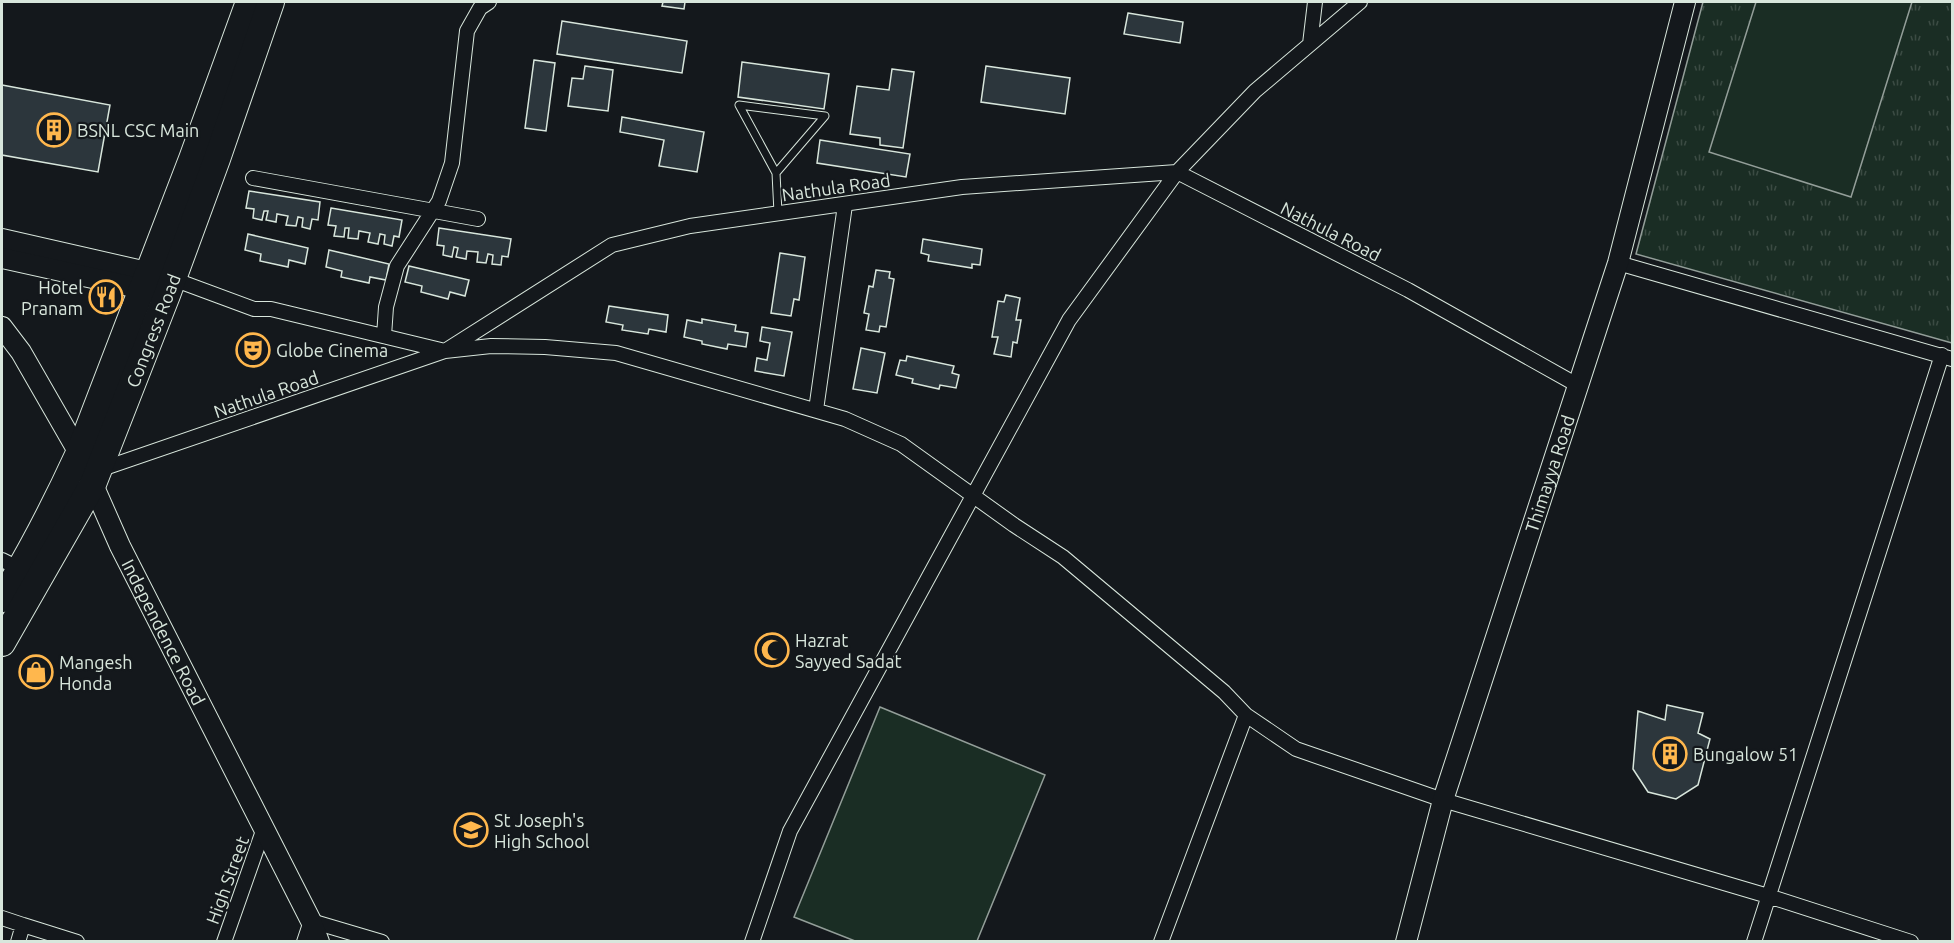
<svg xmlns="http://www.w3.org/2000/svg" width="1954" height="943" font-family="Ubuntu,sans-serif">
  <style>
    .park { fill: url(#park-tufts); stroke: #939e99; stroke-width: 1.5 }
    .pitch { fill: #1a2d24; stroke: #939e99; stroke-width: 1.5 }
    .building { fill: #2c363c; stroke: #d8e6dc; stroke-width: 1.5 }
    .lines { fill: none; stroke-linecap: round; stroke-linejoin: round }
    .lane-casing { stroke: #d8e6dc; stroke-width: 9 }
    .street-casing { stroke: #d8e6dc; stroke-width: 16 }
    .secondary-casing { stroke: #d8e6dc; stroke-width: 22 }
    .highway-casing { stroke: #d8e6dc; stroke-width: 28 }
    .lane { stroke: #14181c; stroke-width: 7 }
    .street { stroke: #14181c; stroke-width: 14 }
    .secondary { stroke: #14181c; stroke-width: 20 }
    .highway { stroke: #14181c; stroke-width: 26 }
    .labels { text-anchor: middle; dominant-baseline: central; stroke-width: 4.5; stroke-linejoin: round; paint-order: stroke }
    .poi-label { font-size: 18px; fill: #d8e6dc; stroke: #14181c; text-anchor: start }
    .street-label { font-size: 18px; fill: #d8e6dc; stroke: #14181c }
  </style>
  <defs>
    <pattern id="park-tufts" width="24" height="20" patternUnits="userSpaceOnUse" patternTransform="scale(1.5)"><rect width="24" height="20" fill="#1a2d24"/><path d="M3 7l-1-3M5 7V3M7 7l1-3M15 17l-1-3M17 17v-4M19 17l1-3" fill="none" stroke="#3b4b43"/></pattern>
  </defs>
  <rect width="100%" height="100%" fill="#14181c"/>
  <path class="park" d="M1703 2H1952V343L1636 254Z"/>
  <path class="pitch" d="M1756 2H1912L1851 197 1709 152Z
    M880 707 1045 775 977 941H855L794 917Z"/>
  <path class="building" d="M663 2H685L684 9 662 6Z
    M1128 13 1183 22 1180 43 1124 34Z
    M562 21 687 41 682 73 557 54Z
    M534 60 555 63 546 131 525 128Z
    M742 62 829 74 824 109 738 97Z
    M585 66 613 70 608 111 568 106 572 78 583 79Z
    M986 66 1070 78 1065 114 981 102Z
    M892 69 914 72 903 148 880 145V138L850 134 857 86 889 90Z
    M2 85 110 105 98 172 2 155Z
    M622 117 704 132 697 172 659 166 664 140 620 132Z
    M820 140 910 154 906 177 817 163Z
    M249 191 320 202 318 220 312 219 310 229 302 227 303 218 298 217 296 226 286 225 288 216 277 214 276 222 266 220 268 211H264L262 220 253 218 254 209 246 208Z
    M331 208 402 220 399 237 394 236 392 246 384 244 385 235 380 234 378 244 368 242 370 233 359 231 358 239 348 238 349 228H345L344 237 334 236 336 226 328 225Z
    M439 228 511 239 508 257 502 256 501 265 492 264 493 255 488 254 486 263 477 262 478 252 467 251 466 259 456 257 458 248 454 247 452 257 443 255 444 246 437 245Z
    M248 234 308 248 305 264 289 260 288 267 260 261 261 254 245 250Z
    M923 239 982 249 980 265 972 264V268L928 261 929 255 921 253Z
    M329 250 389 264 386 280 370 277 369 283 341 277 342 271 326 267Z
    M780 253 805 257 799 300 794 299 791 316 771 313Z
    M409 266 469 280 465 296 450 292 448 299 421 292 422 286 405 282Z
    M876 270 890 272 889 278 894 279 886 327 880 326 879 332 866 330 869 314 864 313 869 286 873 287Z
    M1006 295 1020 298 1016 320H1021L1017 343 1013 342 1011 357 994 354 998 337H992L998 301 1004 302Z
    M609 306 668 315 666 332 649 329 648 334 622 330 623 325 606 322Z
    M702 319 736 325 735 331 748 333 746 347 728 344 727 349 702 344V341L684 337 687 320 702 323Z
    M762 327 792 332 784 376 755 371 757 358 767 360 770 343 760 341Z
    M861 348 885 353 877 393 853 389Z
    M907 356 954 366 952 373 959 375 956 388 940 385 939 389 912 383 913 379 896 375 900 360 906 361Z
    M1667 705 1703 713 1698 733 1710 739 1698 785 1676 799 1648 792 1633 769 1638 711 1665 720Z"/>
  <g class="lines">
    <defs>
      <path id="lane" d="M776 173 739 105 825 116 776 173 778 213"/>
      <path id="street" d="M1310 44 1315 2
        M253 178 478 219
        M1618 263 1952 359
        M173 279 254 309H271L445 351 491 346 545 347 616 353 845 419 901 444 1014 525 1063 557 1224 692 1246 715 1296 749 1443 800 1768 896 1911 942
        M384 336 386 307 397 266 439 201 452 163 467 31 480 8 489 2
        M816 410 845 205
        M99 470 445 351 612 245 690 226 962 187 1177 172 1408 290 1579 386
        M2 560 20 569
        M2 918 23 925 18 942
        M23 925 77 942
        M224 942 263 831
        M304 942 311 921 382 942
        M752 942 790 831 1069 320 1177 172 1255 91 1360 2
        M1161 942 1246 715
        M1754 942 1942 355"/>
      <g id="secondary">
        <path d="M2 239 160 275"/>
        <path d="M2 258 156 292"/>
        <path id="s1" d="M2 327 21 352 79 453 120 546 311 921 319 942"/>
        <path id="s2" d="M1406 942 1443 800 1618 263 1685 2"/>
      </g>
      <g id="highway">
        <path d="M2 599C31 552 56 503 79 453L192 159 249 2"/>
        <path id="s3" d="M2 643 93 484 167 295 217 159 271 2"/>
      </g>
    </defs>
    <use href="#lane" class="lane-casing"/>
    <use href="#street" class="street-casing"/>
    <use href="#secondary" class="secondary-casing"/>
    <use href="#highway" class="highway-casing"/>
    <use href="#lane" class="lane"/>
    <use href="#street" class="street"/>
    <use href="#secondary" class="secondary"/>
    <use href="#highway" class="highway"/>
  </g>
  <defs>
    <symbol id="building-ring" viewBox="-11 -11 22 22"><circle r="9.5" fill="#14181c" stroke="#ffb74d" stroke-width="1.5"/><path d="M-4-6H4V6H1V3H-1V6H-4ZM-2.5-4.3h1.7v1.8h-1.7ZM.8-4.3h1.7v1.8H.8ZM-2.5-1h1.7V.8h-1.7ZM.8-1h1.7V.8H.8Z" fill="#ffb74d"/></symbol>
    <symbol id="restaurant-ring" viewBox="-11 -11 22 22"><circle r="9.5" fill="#14181c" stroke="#ffb74d" stroke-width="1.5"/><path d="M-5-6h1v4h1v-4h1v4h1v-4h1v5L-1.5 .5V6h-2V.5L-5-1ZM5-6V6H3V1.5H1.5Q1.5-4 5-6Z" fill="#ffb74d"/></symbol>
    <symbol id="theatre-ring" viewBox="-11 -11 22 22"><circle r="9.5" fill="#14181c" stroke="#ffb74d" stroke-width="1.5"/><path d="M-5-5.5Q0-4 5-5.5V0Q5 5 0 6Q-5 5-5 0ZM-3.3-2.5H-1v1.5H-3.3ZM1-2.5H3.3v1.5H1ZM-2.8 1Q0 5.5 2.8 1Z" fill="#ffb74d"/></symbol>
    <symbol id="mosque-ring" viewBox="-11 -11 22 22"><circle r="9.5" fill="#14181c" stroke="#ffb74d" stroke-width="1.5"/><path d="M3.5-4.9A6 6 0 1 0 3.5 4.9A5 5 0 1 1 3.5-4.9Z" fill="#ffb74d"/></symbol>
    <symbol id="shop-ring" viewBox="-11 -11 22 22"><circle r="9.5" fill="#14181c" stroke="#ffb74d" stroke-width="1.5"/><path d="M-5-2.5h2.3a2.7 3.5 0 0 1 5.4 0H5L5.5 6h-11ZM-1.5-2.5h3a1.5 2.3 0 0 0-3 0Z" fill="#ffb74d"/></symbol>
    <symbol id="school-ring" viewBox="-11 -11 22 22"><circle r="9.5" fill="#14181c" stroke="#ffb74d" stroke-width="1.5"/><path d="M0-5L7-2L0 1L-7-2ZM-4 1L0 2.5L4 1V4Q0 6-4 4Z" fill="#ffb74d"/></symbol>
  </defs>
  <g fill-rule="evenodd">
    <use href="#building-ring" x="35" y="111" width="38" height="38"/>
    <use href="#restaurant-ring" x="87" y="278" width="38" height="38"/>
    <use href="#theatre-ring" x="234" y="331" width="38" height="38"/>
    <use href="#mosque-ring" x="753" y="631" width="38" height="38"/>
    <use href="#shop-ring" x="17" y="653" width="38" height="38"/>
    <use href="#building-ring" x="1651" y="735" width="38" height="38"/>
    <use href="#school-ring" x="452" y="811" width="38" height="38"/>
  </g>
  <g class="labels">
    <g class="poi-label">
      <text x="77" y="130">BSNL CSC Main</text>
      <text x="83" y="287" text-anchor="end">Hotel<tspan x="83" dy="21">Pranam</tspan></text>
      <text x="276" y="350">Globe Cinema</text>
      <text x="795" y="640">Hazrat<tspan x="795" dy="21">Sayyed Sadat</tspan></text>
      <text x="59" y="662">Mangesh<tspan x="59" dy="21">Honda</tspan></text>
      <text x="1693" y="754">Bungalow 51</text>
      <text x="494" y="820">St Joseph's<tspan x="494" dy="21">High School</tspan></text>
    </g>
    <g class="street-label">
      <text transform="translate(836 187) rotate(-8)">Nathula Road</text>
      <text transform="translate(1331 231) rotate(27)">Nathula Road</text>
      <text stroke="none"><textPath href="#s3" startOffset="348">Congress Road</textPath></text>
      <text transform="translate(266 394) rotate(-19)">Nathula Road</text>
      <text stroke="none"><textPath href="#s2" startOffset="490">Thimayya Road</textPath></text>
      <text stroke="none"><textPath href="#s1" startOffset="346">Independence Road</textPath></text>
      <text transform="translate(227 880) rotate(-70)">High Street</text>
    </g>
  </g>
  <rect width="1954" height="943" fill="none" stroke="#d8e6dc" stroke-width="6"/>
</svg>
